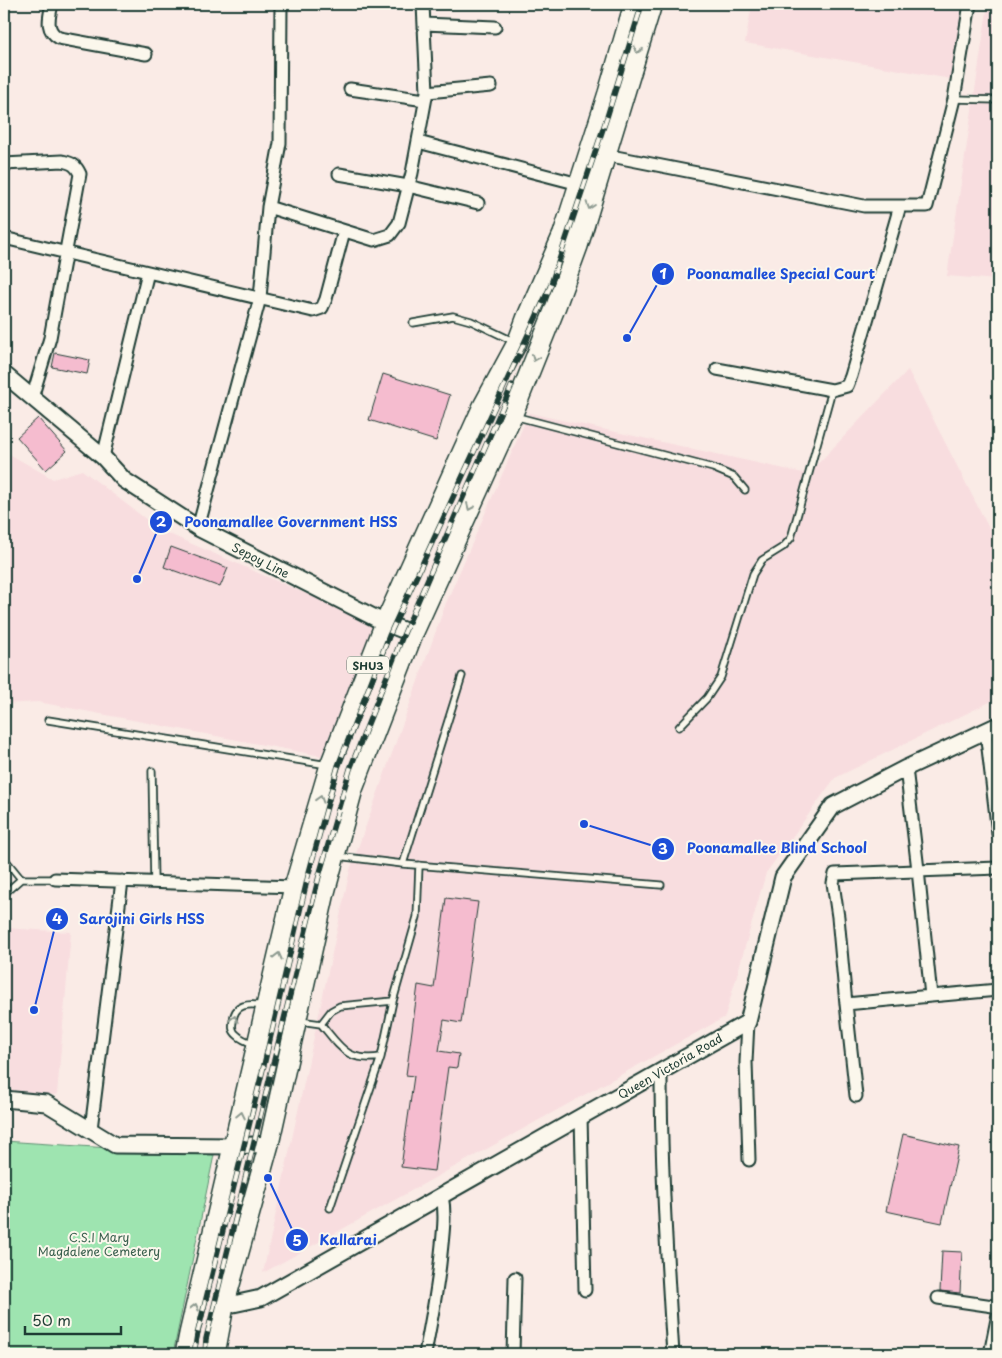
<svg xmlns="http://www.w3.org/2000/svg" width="1002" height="1358" font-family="'Playpen Sans',sans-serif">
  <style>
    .built { fill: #f8dddf }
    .green { fill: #9ee4b0; stroke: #5e9072 }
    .building { fill: #f5bccf; stroke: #1f3d34 }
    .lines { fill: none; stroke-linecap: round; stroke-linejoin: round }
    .service-casing { stroke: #1f3d34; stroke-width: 9 }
    .minor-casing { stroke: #1f3d34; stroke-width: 15 }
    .tertiary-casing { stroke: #1f3d34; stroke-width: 19 }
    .primary-casing { stroke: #1f3d34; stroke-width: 22 }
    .service { stroke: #fbf7ec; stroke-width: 5.5 }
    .minor { stroke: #fbf7ec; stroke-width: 11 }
    .tertiary { stroke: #fbf7ec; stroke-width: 15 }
    .primary { stroke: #fbf7ec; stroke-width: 19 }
    .rail-casing { stroke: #1f3d34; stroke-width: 5.5 }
    .rail { stroke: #fbf7ec; stroke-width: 4; stroke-dasharray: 11; stroke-linecap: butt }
    .oneway { stroke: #8d9a90 }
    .labels { text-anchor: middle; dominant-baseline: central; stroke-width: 4; stroke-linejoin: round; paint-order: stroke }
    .shield { fill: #fbf7ec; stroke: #61756b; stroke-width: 1 }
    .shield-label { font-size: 11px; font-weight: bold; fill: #1f3d34 }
    .street-label { font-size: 12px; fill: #1f3d34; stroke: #fbf7ec }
    .park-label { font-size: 12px; fill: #385e4d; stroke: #fbf7ec }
    .leader { fill: none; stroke: #1d4ed8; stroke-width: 2 }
    .callout-dot { fill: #1d4ed8; stroke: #fbf7ec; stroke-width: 2 }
    .mark-label { font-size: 15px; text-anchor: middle; font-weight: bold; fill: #fff }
    .callout-label { font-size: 14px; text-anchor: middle; font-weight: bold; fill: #1d4ed8; stroke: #fbf7ec; stroke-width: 4; stroke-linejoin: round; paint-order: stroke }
  </style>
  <rect width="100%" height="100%" fill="#faebe6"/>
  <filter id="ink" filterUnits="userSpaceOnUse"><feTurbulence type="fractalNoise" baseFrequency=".02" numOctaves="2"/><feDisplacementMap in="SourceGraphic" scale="10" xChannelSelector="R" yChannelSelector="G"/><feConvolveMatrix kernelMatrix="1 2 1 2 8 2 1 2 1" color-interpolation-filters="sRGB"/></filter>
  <g filter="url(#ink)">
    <path class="built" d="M752 4H970L957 80 745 43Z
      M988 4H998V280L947 276Z
      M908 370 998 546V698L835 778 766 873 725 1017 263 1273 350 870 446 603 529 413 808 474Z
      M4 451 53 479 82 470 160 530 382 627 332 758 38 702 4 704Z
      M4 928 71 932 57 1095 4 1089Z"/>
    <path class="green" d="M4 1141 214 1155 173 1354H4Z"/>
    <path class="building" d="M55 353 90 360 87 374 52 367Z
      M383 374 450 395 436 441 369 420Z
      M38 418 67 451 46 470 17 437Z
      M171 547 228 568 220 587 164 567Z
      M446 898 478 902 461 1023 444 1020 439 1051 459 1054 457 1068 448 1067 434 1171 401 1167 414 1076 406 1075 418 985 434 988Z
      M903 1134 959 1147 942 1223 886 1211Z
      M942 1251 962 1252 960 1293 940 1291Z"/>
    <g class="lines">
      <defs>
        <path id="service" d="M954 99 998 100
          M413 323 453 316 471 321 515 342
          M514 416 713 468 734 477 745 490
          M48 720 328 765
          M679 727 707 698 721 677 753 574 762 560 783 547 791 538 832 390
          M152 771 154 883
          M337 856 403 864 661 885
          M4 858 21 879
          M403 864 462 676
          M4 894 21 879H55
          M300 1021 321 1024 331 1011 340 1006 393 1001 417 917 419 865
          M321 1024C341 1048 347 1062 381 1057L330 1208
          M254 1044C248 1042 242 1040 237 1035 232 1031 232 1027 233 1021 234 1004 249 1003 263 1006
          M381 1057 393 1001"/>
        <path id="minor" d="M52 4C49 18 45 30 59 38L146 54
          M424 24 495 27
          M350 89 425 100
          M427 92 491 86
          M418 142 579 184
          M601 154 864 206H927L954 99 970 4
          M4 164 62 161C72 163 76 165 80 174L50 338 32 398
          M339 174 408 186 478 203
          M268 207 374 240 390 235 399 223 412 173 427 92 423 4
          M4 238 313 311 322 308 326 299 344 231
          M717 369 832 390 847 386 851 376 900 206
          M103 457 148 272
          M198 528 260 298 268 207 280 143 281 4
          M986 731 998 834
          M906 768 918 870 931 996 846 1004 838 917 833 883 835 874 998 868
          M55 879 294 887
          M931 996 998 990
          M846 1004 856 1096
          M748 1022 746 1062 749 1160
          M661 1071C661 1166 667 1260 673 1354
          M581 1116 585 1290
          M91 1129 122 881
          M938 1298 993 1306 997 1308 998 1311
          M425 1354C431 1321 438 1288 441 1254 443 1234 446 1215 442 1195
          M513 1354 515 1278
          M990 1354 998 1314"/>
        <path id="tertiary" d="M4 374 103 457 124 480 198 528 385 623 413 634
          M4 1099 46 1103 115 1145 235 1146 269 1144
          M224 1306 261 1298 748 1022 783 877 833 806 906 768 998 725"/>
        <path id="primary" d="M185 1354 189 1334 294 887 330 765 385 623 483 406 517 343 526 319 563 234 608 93 634 4
          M215 1354 224 1306 269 1144 325 892 353 789 413 634 512 416 556 306 578 246 652 4"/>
      </defs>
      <use href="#service" class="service-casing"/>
      <use href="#minor" class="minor-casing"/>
      <use href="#tertiary" class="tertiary-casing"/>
      <use href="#primary" class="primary-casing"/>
      <use href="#service" class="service"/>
      <use href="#minor" class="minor"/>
      <use href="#tertiary" class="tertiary"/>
      <use href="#primary" class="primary"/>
      <defs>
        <path id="rail" d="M194 1354 197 1335 264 1065 308 876 338 766 389 636 550 287 607 117 642 4
          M205 1354 206 1339 319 876 350 769 402 638 512 385"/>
      </defs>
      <use href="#rail" class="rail-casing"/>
      <use href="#rail" class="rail"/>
    </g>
    <defs><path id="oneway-chevron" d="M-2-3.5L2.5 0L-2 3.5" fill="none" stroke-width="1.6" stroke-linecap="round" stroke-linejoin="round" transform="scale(1.25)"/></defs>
    <g class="oneway">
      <use href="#oneway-chevron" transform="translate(638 50) rotate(107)"/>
      <use href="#oneway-chevron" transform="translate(590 206) rotate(108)"/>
      <use href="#oneway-chevron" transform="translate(535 358) rotate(112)"/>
      <use href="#oneway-chevron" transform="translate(470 507) rotate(114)"/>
      <use href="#oneway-chevron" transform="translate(320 799) rotate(-73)"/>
      <use href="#oneway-chevron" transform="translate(278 956) rotate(-76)"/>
      <use href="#oneway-chevron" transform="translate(234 1019) rotate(-76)"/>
      <use href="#oneway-chevron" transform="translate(241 1115) rotate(-78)"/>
      <use href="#oneway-chevron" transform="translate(195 1307) rotate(-76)"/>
    </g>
  </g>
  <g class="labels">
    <rect class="shield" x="347" y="656.5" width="42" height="17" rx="4"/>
    <g class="shield-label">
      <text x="368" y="665">SHU3</text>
    </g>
    <g class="street-label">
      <text transform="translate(261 560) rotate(27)">Sepoy Line</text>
      <text transform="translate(670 1066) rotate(-30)">Queen Victoria Road</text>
    </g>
    <g class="park-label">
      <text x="99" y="1237">C.S.I Mary<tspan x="99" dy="14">Magdalene Cemetery</tspan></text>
    </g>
  </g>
  <path class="leader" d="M627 338L663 274M137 579L161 522M584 824L663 849M34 1010L57 919M268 1178L297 1240"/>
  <g class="callout-dot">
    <circle cx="627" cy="338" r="5"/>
    <circle cx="137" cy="579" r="5"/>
    <circle cx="584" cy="824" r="5"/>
    <circle cx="34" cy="1010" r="5"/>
    <circle cx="268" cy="1178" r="5"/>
    <circle cx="663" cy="274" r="12"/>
    <circle cx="161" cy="522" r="12"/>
    <circle cx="663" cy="849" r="12"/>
    <circle cx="57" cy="919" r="12"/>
    <circle cx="297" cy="1240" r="12"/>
  </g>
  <g class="mark-label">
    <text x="663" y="279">1</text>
    <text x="161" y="527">2</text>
    <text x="663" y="854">3</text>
    <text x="57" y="924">4</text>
    <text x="297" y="1246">5</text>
  </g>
  <g class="callout-label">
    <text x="781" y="279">Poonamallee Special Court</text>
    <text x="291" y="527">Poonamallee Government HSS</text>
    <text x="777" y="853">Poonamallee Blind School</text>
    <text x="142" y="924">Sarojini Girls HSS</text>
    <text x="348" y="1245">Kallarai</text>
  </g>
  <rect width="1002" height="1358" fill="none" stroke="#fbf7ec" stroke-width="20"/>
  <rect x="10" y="10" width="982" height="1338" fill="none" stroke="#1f3d34" stroke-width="2" filter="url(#ink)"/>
  <path d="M25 1326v8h96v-8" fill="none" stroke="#1f3d34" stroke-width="2.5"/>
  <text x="32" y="1326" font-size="15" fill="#1f3d34" stroke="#fbf7ec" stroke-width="4" paint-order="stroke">50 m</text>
</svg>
